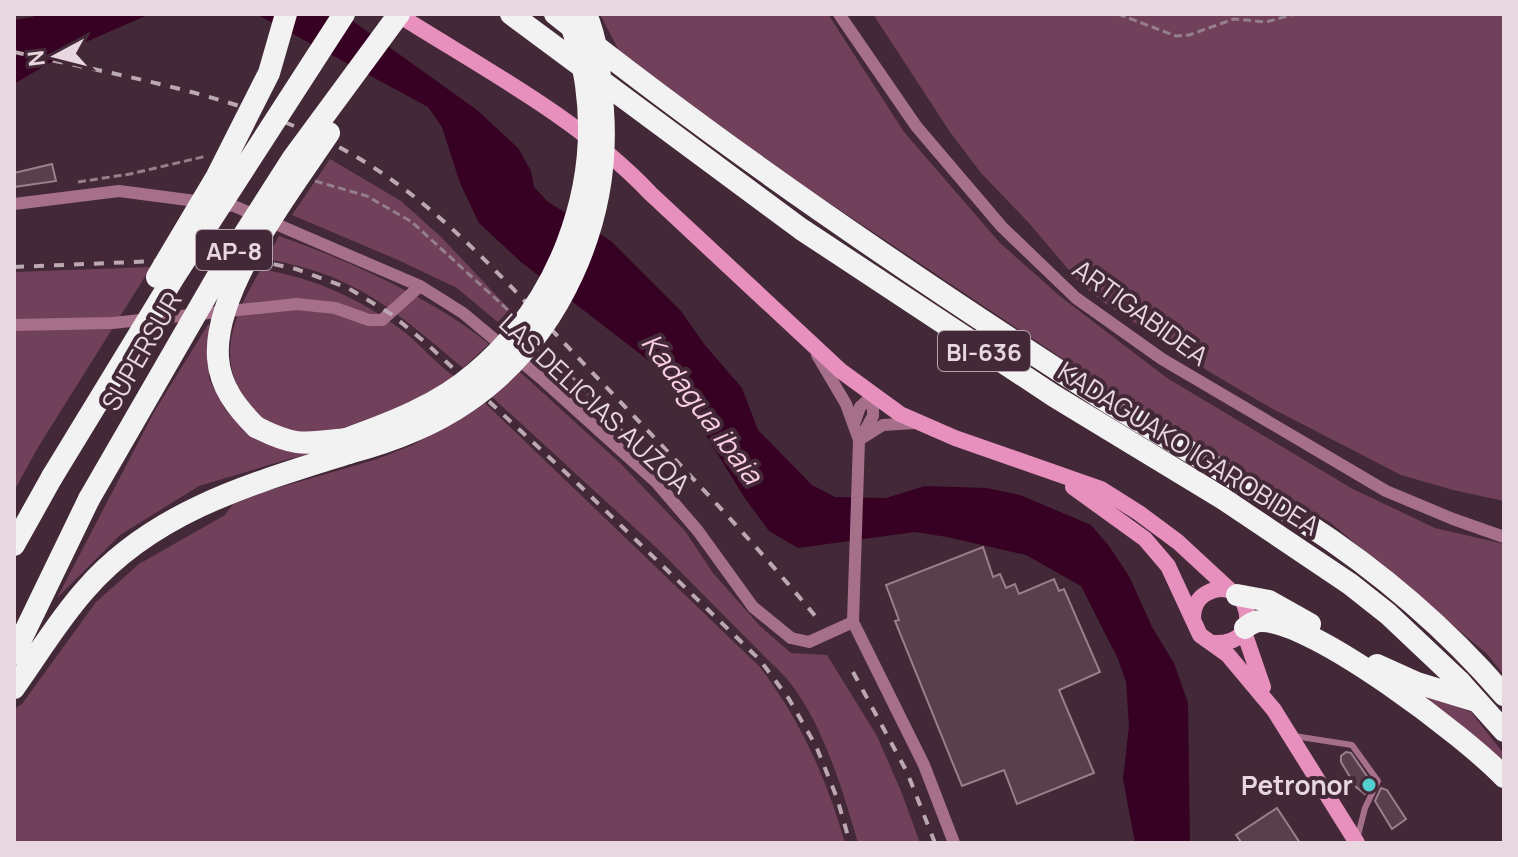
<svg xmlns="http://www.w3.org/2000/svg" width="1518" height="857" font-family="Manrope,sans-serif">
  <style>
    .green { fill: #71405a }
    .water { fill: #360122 }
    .building { fill: #593e4c; stroke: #9c7d8c; stroke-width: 2 }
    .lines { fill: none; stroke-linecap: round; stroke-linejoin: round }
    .path { stroke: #947f8a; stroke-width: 3; stroke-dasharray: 8 4; stroke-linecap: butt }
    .lane { stroke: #a6708b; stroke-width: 6 }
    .street { stroke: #a6708b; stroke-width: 12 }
    .secondary { stroke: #e790bd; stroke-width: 16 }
    .highway { stroke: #f2f2f2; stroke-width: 22 }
    .rail { stroke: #bba8b1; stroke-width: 4; stroke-dasharray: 10 10; stroke-linecap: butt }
    .street-bridge { stroke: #a6708b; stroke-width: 12 }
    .highway-bridge { stroke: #f2f2f2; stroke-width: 22 }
    .poi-dot { fill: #52cdd0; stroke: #432937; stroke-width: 3 }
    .labels { text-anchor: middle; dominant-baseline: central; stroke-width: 8; stroke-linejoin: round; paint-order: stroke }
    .shield { fill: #432937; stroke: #b6a3ad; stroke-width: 2 }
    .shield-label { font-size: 24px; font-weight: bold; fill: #e8d7df }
    .street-label { font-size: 26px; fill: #e8d7df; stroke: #432937 }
    .poi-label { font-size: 26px; font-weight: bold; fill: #e8d7df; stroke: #432937; text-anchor: end }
    .water-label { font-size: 28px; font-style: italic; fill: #facee3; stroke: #432937 }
  </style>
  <rect width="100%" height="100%" fill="#432937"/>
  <path class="green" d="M600 14H828L904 132 1000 243 1061 297 1167 378 1351 488 1435 528 1504 544V675L1487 654 1331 523 1114 393 804 186 621 55Z
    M873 14H1504V501L1453 490 1401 475 1273 409 1213 374 1103 302 1078 281 1029 223 981 173 950 132Z
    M330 159 401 201 441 237 516 316 505 328 457 288 398 260 292 215Z
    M279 236C346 259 434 299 489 344L463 368C394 310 357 275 266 259Z
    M151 267 37 449 14 491V272Z
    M261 269C313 278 360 298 403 331 421 345 435 363 454 376 410 405 361 430 307 433 290 434 268 425 256 414 248 407 244 399 239 389 217 348 240 305 261 269Z
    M209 323V379L225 409 249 435 345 447 289 459 199 486 120 535 57 598 154 412Z
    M520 372 620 463 685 531 713 573 760 626 791 653 827 655 877 736 901 791 920 843H858C841 785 817 701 770 662L661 552 491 396Z
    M485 403 760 667C801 721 826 777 845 843H14V709L22 704 96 602 139 564 225 515 236 500 374 460 413 445Z
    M1391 679 1471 712 1504 754V767Z"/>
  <path class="water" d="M35 14H150L81 44 14 84V20L33 17Z
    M256 14H343L477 110 518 148 531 171 534 187 548 202 611 241 681 311 704 344 742 388 758 430 812 485 835 497 886 498 925 486 987 488 1020 495 1091 525 1109 546 1129 576 1152 627 1174 663 1188 703 1190 843H1135L1123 779 1129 726 1126 682 1118 659 1081 586 1026 555 947 537 915 532 798 548 769 531 744 497 670 377 521 262 479 223 460 183 442 127 428 107Z"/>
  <path class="building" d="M52 164 56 181 14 187V173Z
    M983 547 993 577 1000 574 1006 588 1015 584 1019 594 1054 579 1059 591 1064 589 1100 672 1059 690 1094 773 1017 804 1004 770 962 786 895 621 899 620 886 585Z
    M1346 752 1351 753 1371 782 1365 794 1356 787 1341 762V756Z
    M1381 788 1387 790 1406 819 1392 829 1375 801Z
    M1277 808 1300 843H1242L1236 835Z"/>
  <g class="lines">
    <path class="path" d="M1118 14 1176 36 1189 35 1234 19 1266 22 1295 14
      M315 181 367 196 412 222 508 310
      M78 182 130 174 207 156
      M547 350 632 441"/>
    <path class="lane" d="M1294 736 1352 745 1378 781 1365 808 1357 839"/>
    <path class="street" d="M839 14 916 126 1002 227 1076 298 1162 359 1386 491 1453 519 1504 537
      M14 204 119 191 234 206 420 286 463 313 543 380 656 482 698 531 753 607 791 638
      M14 325 112 323 297 304 335 308 369 320H382L420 286
      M817 355 846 404 859 440 853 622 924 765 954 843
      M854 424 860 407 873 395
      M862 436 873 416V395
      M859 440 883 425 914 423"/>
    <path class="secondary" d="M397 14C484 69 580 119 651 194L841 371 900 414 955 438 1101 489 1139 513 1178 542 1231 591
      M1073 487 1145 539 1168 566 1200 635 1228 655 1274 710 1357 843
      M1193 620C1193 608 1196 599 1207 593 1247 571 1270 646 1213 643
      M1244 632 1263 687"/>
    <path class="highway" d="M511 14 801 229 1054 396 1222 498 1350 584 1388 614 1460 682
      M555 14C729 152 912 276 1098 396 1166 439 1237 478 1304 522 1378 570 1447 629 1504 695
      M256 427C295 447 304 444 346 439
      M14 545 52 477
      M1237 595 1269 601 1310 624
      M1245 628C1250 624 1254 621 1261 621 1313 620 1467 738 1504 777
      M14 654 89 499
      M1377 665 1417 683 1476 701
      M14 688C37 656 59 619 86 589 155 510 254 483 349 453"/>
    <path class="rail" d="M14 52C121 76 235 94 333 144 435 196 509 286 587 367 665 449 744 530 816 617
      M14 267 206 259 273 264 296 269 348 288 391 314 426 343 578 484 760 660 789 699 816 746 837 798 850 843
      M853 672 907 772 935 843"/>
    <path class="street-bridge" d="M791 638 809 642 853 622"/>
    <path class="highway-bridge" d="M157 277 217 176 269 73 286 14
      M256 427C237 408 220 387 218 358 213 289 291 190 329 133
      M346 439C391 423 438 405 475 373 558 304 601 191 586 85 583 61 575 37 568 14
      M349 453C390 442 431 427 467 402 560 338 611 222 603 110 600 78 599 44 586 14
      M52 477 174 277 344 14
      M89 499 220 272 293 158 399 14
      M1460 682 1504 731"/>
  </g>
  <circle class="poi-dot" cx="1369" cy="785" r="8"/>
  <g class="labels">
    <g class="shield">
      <rect x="196" y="230" width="76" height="40" rx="6"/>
      <rect x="938" y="331" width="92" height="40" rx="6"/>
    </g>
    <g class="shield-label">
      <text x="234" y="250">AP-8</text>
      <text x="984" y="351">BI-636</text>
    </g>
    <g class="street-label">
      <text transform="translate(1141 312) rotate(36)">ARTIGABIDEA</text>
      <text transform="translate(141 351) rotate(-60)">SUPERSUR</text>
      <text transform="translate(595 403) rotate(43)">LAS DELICIAS AUZOA</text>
      <text transform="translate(1189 448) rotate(32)">KADAGUAKO IGAROBIDEA</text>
    </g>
    <g class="poi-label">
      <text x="1353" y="785">Petronor</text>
    </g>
    <g class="water-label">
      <text transform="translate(703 408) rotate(53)">Kadagua ibaia</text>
    </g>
  </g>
  <rect width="1518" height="857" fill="none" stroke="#e8d7df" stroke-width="32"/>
  <g transform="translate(56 56) rotate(263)" stroke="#432937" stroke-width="6" paint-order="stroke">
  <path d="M0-6L14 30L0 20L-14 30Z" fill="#e8d7df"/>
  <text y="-12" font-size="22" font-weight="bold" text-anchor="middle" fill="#e8d7df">N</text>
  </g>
</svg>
